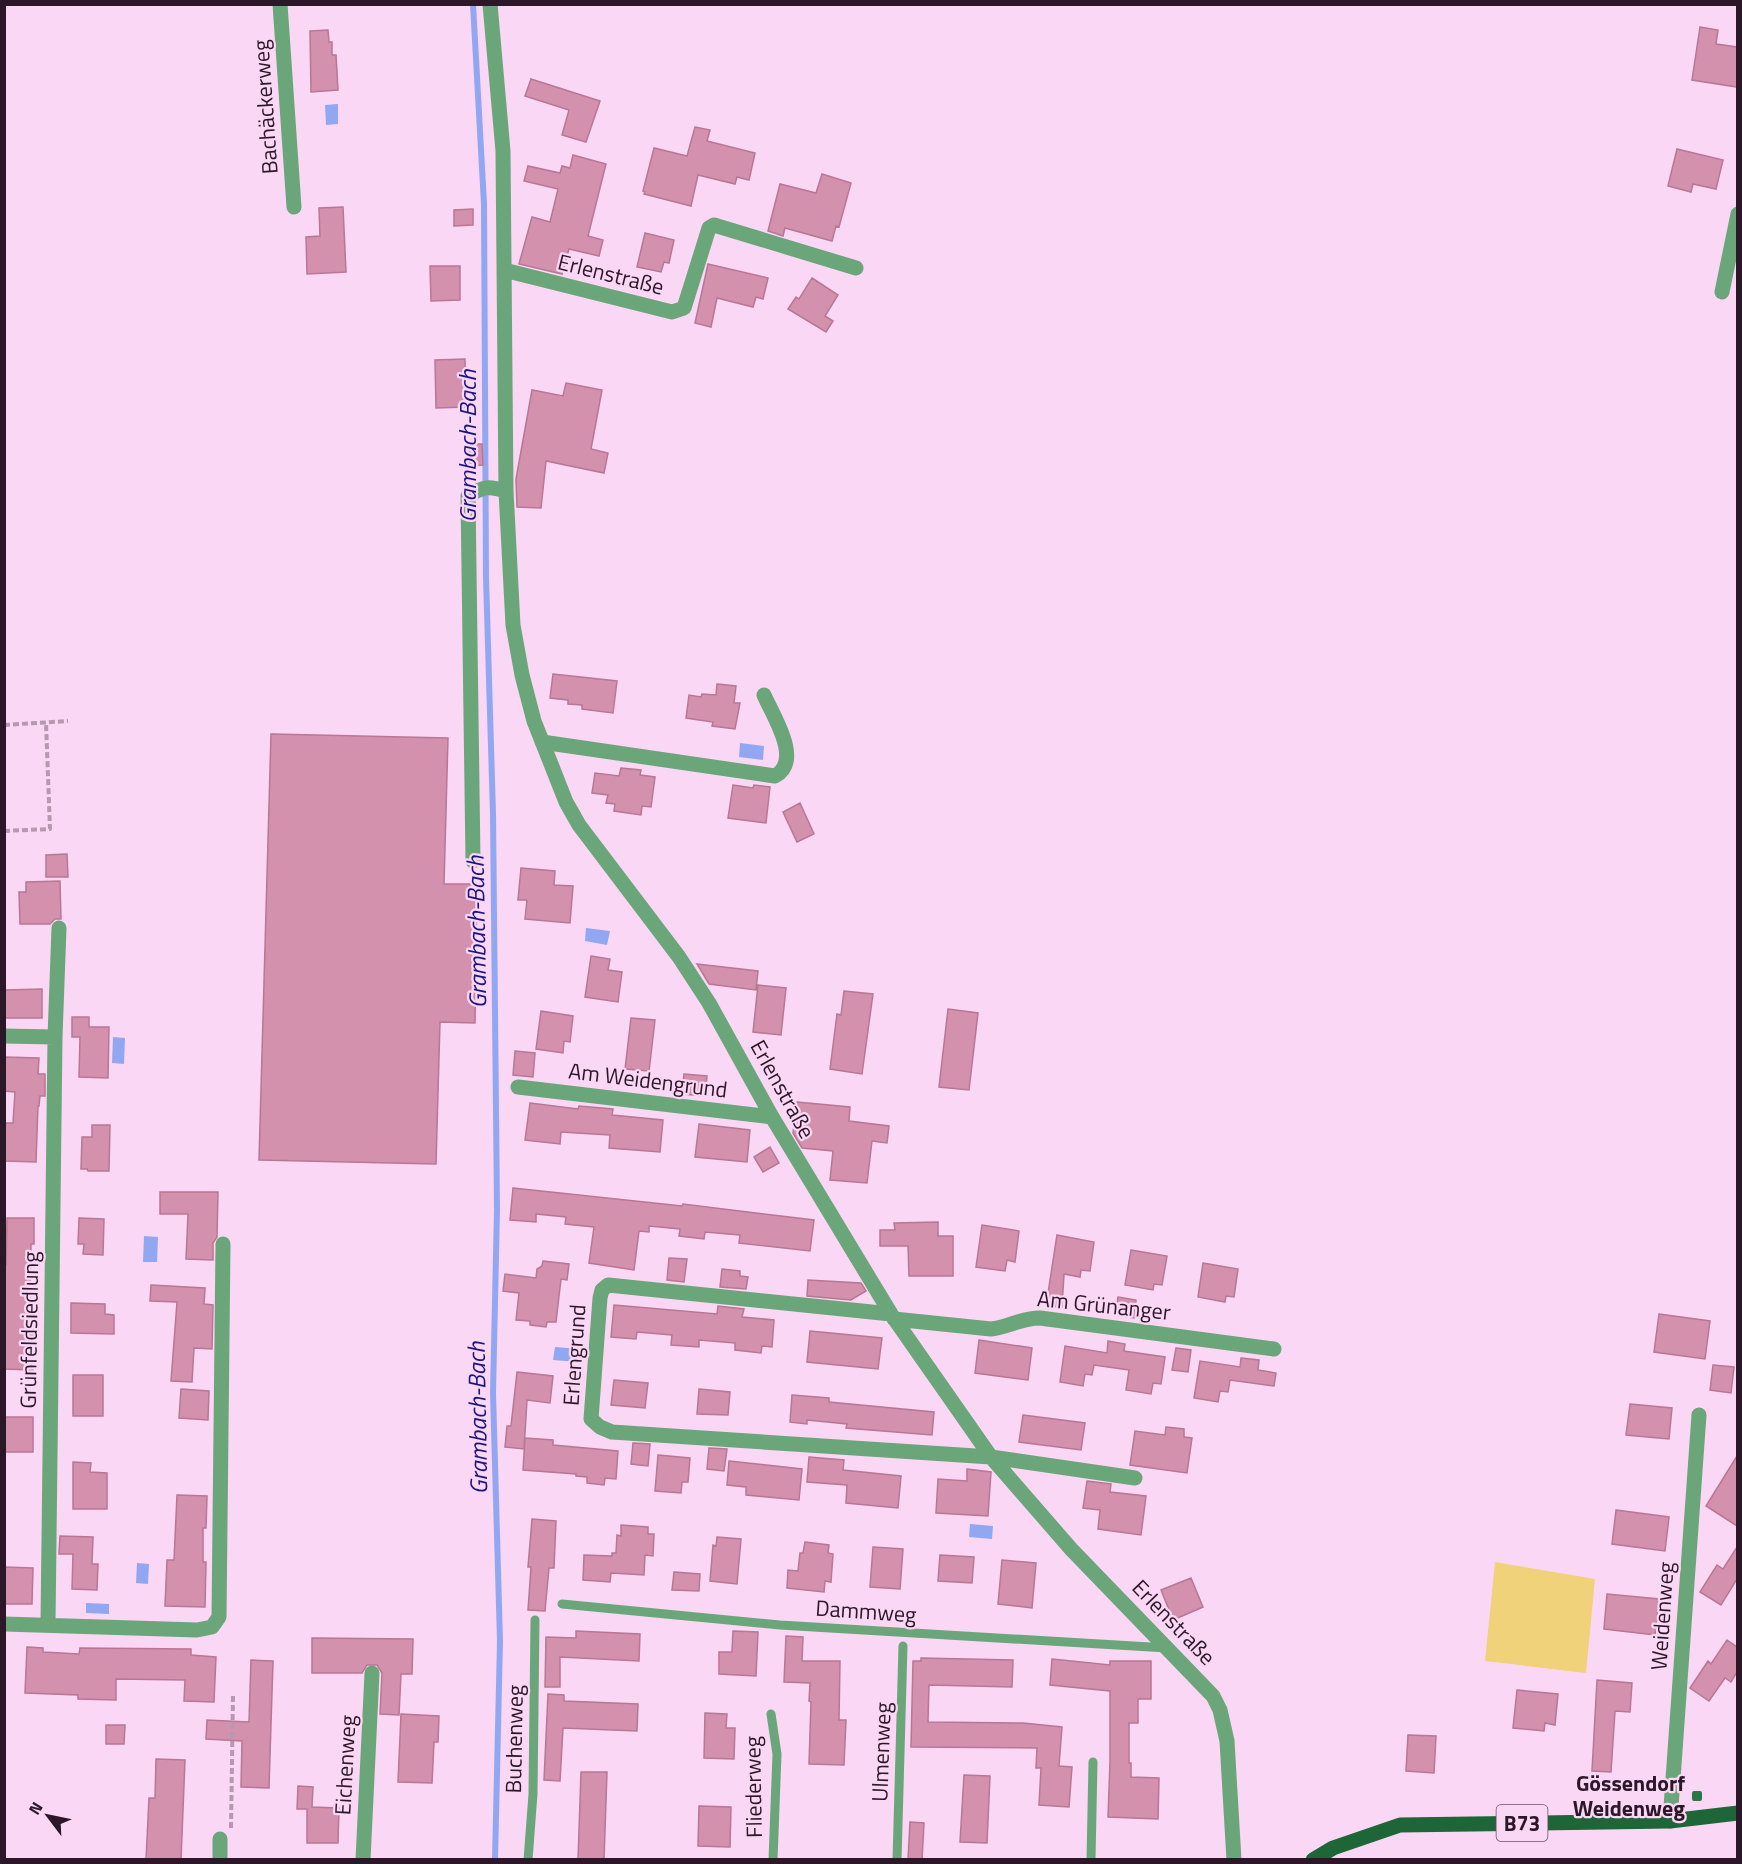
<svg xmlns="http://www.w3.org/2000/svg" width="1742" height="1864" font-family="'Titillium Web',sans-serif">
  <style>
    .green { fill: #efd27a }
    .water { fill: #92a7f2 }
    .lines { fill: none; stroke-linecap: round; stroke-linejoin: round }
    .stream { stroke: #92a7f2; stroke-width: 6 }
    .building { fill: #d491ae; stroke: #b87794; stroke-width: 1.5 }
    .path { stroke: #b698b1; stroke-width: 4; stroke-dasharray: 6 3; stroke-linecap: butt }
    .lane { stroke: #6aa67a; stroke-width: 9 }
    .street { stroke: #6aa67a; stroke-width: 15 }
    .primary { stroke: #1e6638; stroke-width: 15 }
    .poi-dot { fill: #2a7645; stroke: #fad7f4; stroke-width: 2 }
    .labels { text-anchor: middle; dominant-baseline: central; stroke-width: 4.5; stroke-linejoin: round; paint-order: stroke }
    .shield { fill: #fad7f4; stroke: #695165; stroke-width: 1.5 }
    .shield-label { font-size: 21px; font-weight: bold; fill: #2b1728 }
    .street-label { font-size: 22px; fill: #2b1728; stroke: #fad7f4 }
    .poi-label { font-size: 22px; font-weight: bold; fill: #2b1728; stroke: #fad7f4; text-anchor: end }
    .water-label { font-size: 24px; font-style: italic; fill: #1a1581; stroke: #fad7f4 }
  </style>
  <rect width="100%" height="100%" fill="#fad7f4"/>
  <path class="green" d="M1495 1562 1595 1579 1586 1673 1485 1661Z"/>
  <path class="water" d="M338 104V124L326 125 325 105Z
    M740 743 764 746 763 760 739 757Z
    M586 928 610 931 607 945 585 941Z
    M113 1037 125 1038 124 1064 112 1063Z
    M144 1236 158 1237 157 1262H143Z
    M555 1347 579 1349 577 1362 553 1360Z
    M970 1524 993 1526 992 1539 969 1537Z
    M137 1563 149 1564 148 1584 136 1583Z
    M86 1603 109 1604V1614L86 1613Z"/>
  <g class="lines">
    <path class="stream" d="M473 4 484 204 486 577 493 814 497 1209 493 1393 500 1641 495 1860"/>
  </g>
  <path class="building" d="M1700 27 1718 30 1716 44 1737 47V87L1692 80Z
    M328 30 329 42H332V55H336L338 90 311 92 310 31Z
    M531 79 600 101 586 142 562 135 569 110 525 96Z
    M695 127 710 130 707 141 755 153 749 180 737 177 735 184 698 175 691 206 644 194 645 192 643 191 654 148 687 156Z
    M1677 149 1723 160 1716 189 1693 184 1691 192 1668 186Z
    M573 155 606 164 588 236 603 240 599 256 569 249 562 274 519 264 532 217 550 222 558 189 524 181 528 166 560 173 562 166 570 168Z
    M822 174 851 183 839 227 836 226 832 241 785 228 783 236 768 231 780 184 816 193Z
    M343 207 346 272 307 274 306 237 320 236 319 208Z
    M473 209V225L454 226V210Z
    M645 233 674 240 669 263 664 262 661 272 637 267Z
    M708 264 768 278 763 299 756 297 753 307 717 298 711 327 695 323Z
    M430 266H460V300L431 301Z
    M812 278 838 295 825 316 833 321 826 332 788 309 796 297 799 299Z
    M465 359 466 407 436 408 435 360Z
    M566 383 602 390 591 449 608 453 604 473 546 461 541 508 517 507 516 479 532 390 563 396Z
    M467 444H482L483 465 467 466Z
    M553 674 617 681 613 713 582 709V705L568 704V700L550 698Z
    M717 684 736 686 734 703H740L735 729 712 726 713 722 686 718 689 695 701 697 702 694 716 695Z
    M271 734 448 738 444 884H477L475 1023 440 1022 436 1164 259 1160Z
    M621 768 641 770 640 775 655 777 651 807 642 806 641 815 614 811 615 804 606 803 608 795 592 793 595 773 619 776Z
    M733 785 753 788 754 785 770 787 766 823 728 818Z
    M800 803 814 834 797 842 783 812Z
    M67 854 68 877H46V855Z
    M521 868 555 871 554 885 573 886 570 923 525 919 527 900H518Z
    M60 881 61 919H55L50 924H20L19 892H26V882Z
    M591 956 610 959 608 970 622 972 618 1002 585 997Z
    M697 964 758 971 756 990 709 984Z
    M758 985 786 988 781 1035 753 1032Z
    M42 989V1018H4V990Z
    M844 991 873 994 862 1074 830 1069 837 1014 841 1015Z
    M948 1009 978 1013 969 1090 939 1087Z
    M541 1011 573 1016 570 1042 564 1041 563 1053 536 1049Z
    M72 1017H89V1027H109L108 1078 79 1077 80 1037H72Z
    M631 1018 655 1020 649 1071 625 1069Z
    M515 1051 535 1053 533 1077 513 1075Z
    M4 1057 39 1058 38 1074H45V1096H40L39 1106H38L36 1162 5 1161 4 1123H13L15 1092 4 1091Z
    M684 1074 707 1076 705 1096 682 1094Z
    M797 1102 850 1107 849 1121 889 1126 887 1143 872 1141 867 1183 830 1180 833 1151 802 1148 793 1133Z
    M530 1103 578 1109 579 1106 613 1109 612 1115 663 1120 660 1152 609 1148 610 1135 561 1132 560 1144 525 1140Z
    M699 1124 750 1130 747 1162 695 1157Z
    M92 1125H110L109 1171H88L87 1169H81L82 1137H92Z
    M770 1147 779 1163 763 1172 754 1157Z
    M513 1188 682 1206 683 1204 814 1220 810 1251 739 1243 740 1235 705 1232 704 1239 679 1236 680 1229 649 1226V1232L639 1231 634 1270 589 1263 594 1227 565 1224 566 1217 536 1214V1222L510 1220Z
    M160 1192H218L217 1237 213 1243V1260L186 1259 188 1214H160Z
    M7 1218H34V1244H31L30 1299H34L33 1370 4 1369V1265H6Z
    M79 1218 104 1219 103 1255 83 1254 84 1244H78Z
    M938 1222V1236H953V1276H909L908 1246H880V1230H895L894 1223Z
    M982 1225 1019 1231 1015 1262 1007 1260 1005 1271 976 1267Z
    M1057 1235 1094 1242 1090 1271 1081 1270 1080 1277 1064 1274 1062 1307 1046 1306Z
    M1131 1250 1167 1256 1162 1285 1154 1284 1153 1290 1125 1285Z
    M669 1258 687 1259 684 1282 667 1280Z
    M543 1261 569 1264 567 1280 561 1279 556 1322H547L546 1327 530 1325V1321L516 1320 519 1293 503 1291 505 1274 536 1278 537 1269 542 1266Z
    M1203 1263 1238 1269 1234 1297 1226 1296 1225 1302 1198 1297Z
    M722 1269 740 1271V1276L748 1277 746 1289 720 1287Z
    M808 1280 861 1283 866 1291 851 1300 807 1296Z
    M151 1285 205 1288 204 1304 213 1305 212 1349 194 1348 192 1382 171 1381 177 1302 150 1301Z
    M1118 1297 1136 1300 1134 1318 1115 1315Z
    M71 1303 105 1304V1314L114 1315V1334L71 1333Z
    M614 1305 717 1314 718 1306 744 1309 742 1317 774 1320 772 1347 762 1346 761 1353 735 1350V1343L699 1340V1347L671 1345 672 1335 637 1332 636 1339 611 1337Z
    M1659 1314 1710 1321 1705 1359 1654 1352Z
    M810 1331 882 1338 878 1369 807 1362Z
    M979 1340 1032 1348 1028 1380 975 1373Z
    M1108 1341 1125 1344 1124 1351 1165 1357 1161 1384 1153 1383 1151 1394 1126 1390 1129 1370 1094 1365 1092 1375 1085 1374 1083 1386 1060 1382 1065 1346 1107 1353Z
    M1176 1348 1191 1350 1188 1372 1172 1370Z
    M1241 1358 1259 1360 1258 1370 1276 1373 1274 1386 1230 1380 1228 1392 1220 1391 1218 1402 1194 1398 1200 1361 1240 1367Z
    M1713 1365 1734 1367 1731 1393 1710 1390Z
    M517 1372 553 1376 550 1403 527 1400 524 1449 505 1447 507 1426H511Z
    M73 1375H103V1416H73Z
    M614 1380 648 1383 645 1408 611 1405Z
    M181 1389 209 1391 208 1420 179 1418Z
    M699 1389 730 1392 728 1415 697 1414Z
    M792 1395 829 1398V1402L934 1412 932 1435 846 1428 847 1424 807 1420V1424L790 1422Z
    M1630 1404 1672 1408 1669 1439 1626 1435Z
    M1023 1415 1085 1423 1081 1450 1019 1442Z
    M4 1417H33V1452H4Z
    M1166 1427 1184 1429V1437L1192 1438 1187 1473 1130 1465 1135 1431 1165 1435Z
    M525 1438 553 1440V1445L618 1451 616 1479 605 1478 604 1485 587 1483V1477L576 1476V1474L523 1470Z
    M633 1443 650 1444 648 1466 631 1464Z
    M709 1448 727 1449 724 1471 707 1469Z
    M658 1455 690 1458 688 1482H682L681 1493 655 1491Z
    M1737 1456V1526L1706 1506Z
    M809 1457 844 1460 843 1470 901 1476 898 1508 846 1503 847 1485 807 1482Z
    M729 1461 802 1469 799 1500 746 1495V1487L727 1485Z
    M73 1462 91 1463 90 1472 107 1473V1509H73Z
    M967 1469 991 1472 988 1516 936 1513 938 1479 967 1481Z
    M1087 1481 1111 1484 1110 1492 1146 1496 1141 1535 1098 1529 1100 1510 1083 1508Z
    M177 1495 207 1496 206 1528H203V1562H206L205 1607 165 1606 167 1560H174Z
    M1616 1510 1669 1517 1665 1551 1612 1544Z
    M532 1519 556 1521 554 1568H549L545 1611 528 1610 531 1567H528Z
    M621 1525 648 1527V1534H654L653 1556 645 1555 644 1575 611 1573 610 1582 583 1580 584 1555 612 1556V1553H616L617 1535 621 1536Z
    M60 1536 93 1537 92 1564H98L97 1590 72 1589 73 1554H59Z
    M717 1537 741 1539 737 1584 710 1581 713 1545 716 1546Z
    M805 1542 829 1545 828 1553 833 1554 831 1582 825 1581 824 1592 787 1588 788 1570 798 1571 800 1553H803Z
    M873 1547 903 1549 900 1589 870 1587Z
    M1737 1547V1579L1721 1605 1700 1592 1717 1565 1723 1569Z
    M940 1555 974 1557 972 1583 938 1581Z
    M1002 1560 1036 1563 1032 1608 998 1604Z
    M4 1567 33 1568 32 1604H4Z
    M674 1572 700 1574 699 1591 672 1590Z
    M1191 1578 1203 1607 1173 1620 1161 1590Z
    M1607 1594 1659 1599 1655 1635 1604 1629Z
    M576 1631 640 1634 639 1661 560 1657V1687H545L546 1637 576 1638Z
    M733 1631 758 1632 756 1676 719 1674V1652H732Z
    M786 1636 803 1637 802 1661H840L839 1720H846L844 1765 809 1764 811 1702 809 1701 810 1683 784 1682Z
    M312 1638 413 1639 412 1674H401L399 1715 380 1714 382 1673 377 1665H367L362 1673H312Z
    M1727 1640 1737 1647V1672L1731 1682 1725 1678 1709 1701 1690 1688 1708 1661 1711 1664Z
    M27 1647 43 1648V1652L79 1654 80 1648 191 1649V1655L216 1657 214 1702 184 1701 185 1680 116 1679V1700L78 1699V1695L25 1693Z
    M921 1658 1013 1660 1012 1687 929 1685 928 1722 1023 1723 1062 1727 1059 1766 1072 1767 1069 1807 1039 1805 1041 1768H1036L1037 1748 911 1747 913 1661H921Z
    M1052 1659 1110 1665V1661H1151V1699H1138V1723H1129V1763H1131V1777L1159 1778 1158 1819 1108 1817 1110 1762V1691L1050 1685Z
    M251 1660 273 1661 269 1788 241 1787 242 1741 206 1739 207 1720 249 1722Z
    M1597 1680 1632 1683 1630 1712 1615 1711 1611 1772 1592 1771Z
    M1517 1690 1558 1694 1555 1725 1545 1723 1544 1731 1513 1728Z
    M548 1694 564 1695V1701L638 1704 637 1731 563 1728 560 1781 544 1780Z
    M705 1713 727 1714 726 1728H735L734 1759 704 1758Z
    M401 1714 439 1716 438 1742H434L432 1783 398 1782Z
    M106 1725H125L124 1744H106Z
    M1408 1735 1436 1736 1434 1773 1406 1771Z
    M156 1759 185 1760 181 1860H146L149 1798H155Z
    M581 1772H607L604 1860H578Z
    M964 1775 990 1776 987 1843 960 1842Z
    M298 1786 313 1787 312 1807 339 1808 338 1843H307V1809H297Z
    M699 1806 731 1807 730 1847 698 1846Z
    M910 1822 924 1823 922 1860H908Z"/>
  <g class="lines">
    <path class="path" d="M4 725 68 721
      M4 831 50 829 46 723
      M231 1828 233 1695"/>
    <path class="lane" d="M562 1604 780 1625 1167 1648
      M771 1714 777 1754 773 1860
      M528 1860 533 1794 535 1620
      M897 1860 903 1646
      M1091 1860 1093 1762"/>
    <path class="street" d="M280 4 294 207
      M490 4 503 151 506 491 513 625 522 675 534 721 566 802 579 825 679 957 709 1003 772 1117 891 1314 991 1457 1071 1549 1213 1696 1220 1710 1227 1741 1234 1860
      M504 270 672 312 684 308 709 228 714 225 856 268
      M1722 292 1738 214
      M542 742 775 776C803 761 773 716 764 695
      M473 861 468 496C484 486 489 486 506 491
      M4 1036 55 1037
      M518 1087 772 1117
      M891 1314 608 1285 602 1290 600 1298 591 1419 600 1427 612 1432 991 1457 1135 1478
      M894 1319 991 1329C1009 1327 1021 1318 1040 1318L1274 1349
      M4 1624 197 1630 212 1627 219 1617 223 1244
      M48 1624 55 1037 59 928
      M1670 1821 1699 1415
      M220 1860V1839
      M363 1860 372 1673"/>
    <path class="primary" d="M1313 1860 1333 1848 1400 1825 1670 1821 1738 1813"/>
  </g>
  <rect class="poi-dot" x="1691" y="1790" width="12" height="12" rx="3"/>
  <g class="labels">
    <rect class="shield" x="1496.5" y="1805" width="51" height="36" rx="4.5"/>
    <g class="shield-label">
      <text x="1522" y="1823">B73</text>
    </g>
    <g class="street-label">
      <text transform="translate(265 107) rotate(-94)">Bachäckerweg</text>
      <text transform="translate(611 274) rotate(14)">Erlenstraße</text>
      <text transform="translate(648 1080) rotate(7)">Am Weidengrund</text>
      <text transform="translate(783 1089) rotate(61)">Erlenstraße</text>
      <text transform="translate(1104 1305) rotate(6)">Am Grünanger</text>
      <text transform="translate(29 1330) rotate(-89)">Grünfeldsiedlung</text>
      <text transform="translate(574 1355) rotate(-86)">Erlengrund</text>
      <text transform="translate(866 1611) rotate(4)">Dammweg</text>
      <text transform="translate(1662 1616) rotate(-86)">Weidenweg</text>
      <text transform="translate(1174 1622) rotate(46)">Erlenstraße</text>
      <text transform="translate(514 1739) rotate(-89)">Buchenweg</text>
      <text transform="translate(881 1752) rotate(-88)">Ulmenweg</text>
      <text transform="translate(345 1765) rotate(-87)">Eichenweg</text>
      <text transform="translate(753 1787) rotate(-91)">Fliederweg</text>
    </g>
    <g class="poi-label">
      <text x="1685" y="1783">Gössendorf<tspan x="1685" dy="25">Weidenweg</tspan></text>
    </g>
    <g class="water-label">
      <text transform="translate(467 446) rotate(-90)">Grambach-Bach</text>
      <text transform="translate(476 932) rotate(-91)">Grambach-Bach</text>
      <text transform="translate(477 1418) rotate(-91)">Grambach-Bach</text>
    </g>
  </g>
  <rect width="1742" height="1864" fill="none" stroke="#2b1728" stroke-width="12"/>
  <g transform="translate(48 1816) rotate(302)" stroke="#fad7f4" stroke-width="4.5" paint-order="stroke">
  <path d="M0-4.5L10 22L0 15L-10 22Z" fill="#2b1728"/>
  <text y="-9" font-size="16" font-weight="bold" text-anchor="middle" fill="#2b1728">N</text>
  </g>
</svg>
